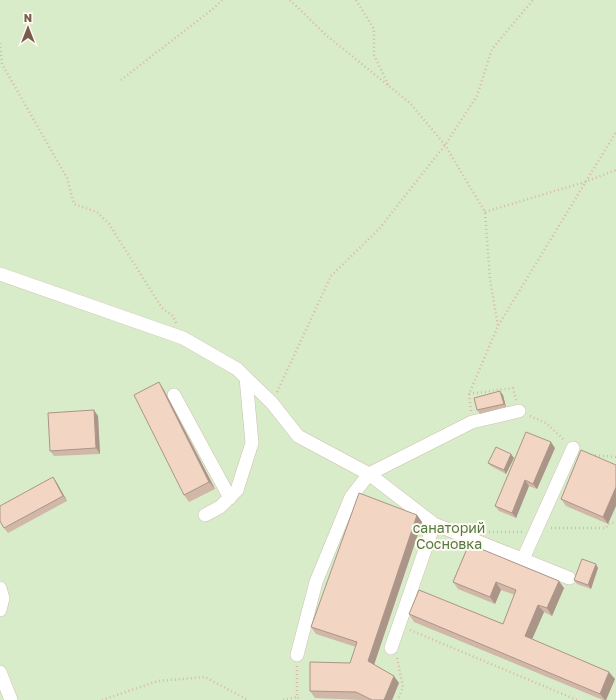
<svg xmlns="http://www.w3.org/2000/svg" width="616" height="700" font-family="'Golos Text',sans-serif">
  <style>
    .green { fill: #d8ecc9 }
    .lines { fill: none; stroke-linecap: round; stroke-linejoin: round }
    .minor-casing { stroke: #d1beb0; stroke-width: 14 }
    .path { stroke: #d9b8a5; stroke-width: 2.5; stroke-dasharray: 1 3; stroke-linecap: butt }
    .minor { stroke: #fff; stroke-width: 13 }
    .wall { fill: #d1b7a8 }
    .shaded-wall { fill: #aa9588 }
    .building { fill: #f3d5c3; stroke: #aa9588 }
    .labels { text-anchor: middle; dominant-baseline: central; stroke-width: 4; stroke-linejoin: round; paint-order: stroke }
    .park-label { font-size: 14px; fill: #537a41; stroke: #fffaf3 }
  </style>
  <rect width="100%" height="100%" fill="#fdf6ec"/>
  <path class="green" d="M0 0H616V700H0Z"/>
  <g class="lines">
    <defs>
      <path id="minor" d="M0 274 183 338 237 369 272 403 298 436 369 474 434 524 391 648
        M174 395 230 498
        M205 515 220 507 237 490 252 443 246 378
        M434 524 569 578
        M523 559 573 448
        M0 588 3 598 0 610
        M297 655 316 582 351 497 369 474 472 422 519 411
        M0 672 11 700"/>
    </defs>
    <use href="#minor" class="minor-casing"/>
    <path class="path" d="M290 0 326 35 410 103 445 145 485 212 490 279 498 326
      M356 0 374 29V55L389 86
      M0 43 2 64 67 178 74 204 97 212 109 224 162 308 173 316 176 323
      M121 80 214 8 222 0
      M485 212 585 182 616 170
      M277 392 331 276 379 229 445 145 477 96 492 49 533 0
      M469 394 513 388 516 400
      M471 411 469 394 498 326 616 132
      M530 416 546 423 565 441
      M591 455 616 457
      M551 528H606L608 524 616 522
      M489 532H522
      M410 630 577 700
      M397 658 403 687 398 700
      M297 666V697L300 700
      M102 700 158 681 205 677 248 700
      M283 700 297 697"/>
    <use href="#minor" class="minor"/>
  </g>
  <path class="wall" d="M164 390 215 489 189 502 184 495Z
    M503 395 506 407 480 414 477 410Z
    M98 416 100 454 54 456 50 451Z
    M555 448 537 489 529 486 516 518 499 511 495 506Z
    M581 450 608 524 566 506 561 499Z
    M514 458 506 474 491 466 488 463Z
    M53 477 57 483 67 501 8 533 4 528Z
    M417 515 422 522 374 664 399 683 392 700H361L315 698 310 691 350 663 356 647 316 634 311 627Z
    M469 544 564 588 552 616 544 612 532 639 615 679 606 700H603L414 622 409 614 503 624 515 595 501 590 495 604 458 589 453 582Z
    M598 568 591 589 577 584 574 580Z"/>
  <path class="shaded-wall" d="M159 382 164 390 215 489 209 482Z
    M500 391 503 395 506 407 504 404Z
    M94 410 98 416 100 454 96 448Z
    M551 442 555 448 537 489 533 484Z
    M511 454 514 458 506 474 504 470Z
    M53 477 57 483 67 501 63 496Z
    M525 480 529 486 516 518 512 513Z
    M616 487V506L608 524 603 517Z
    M417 515 422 522 373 668 368 661Z
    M596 564 598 568 591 589 588 585Z
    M559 581 564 588 552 616 547 608Z
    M496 582 501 590 495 604 490 597Z
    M538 605 544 612 530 644 525 636Z
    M609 672 615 679 606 700H605L600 694Z
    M394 676 399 683 392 700H384Z"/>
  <path class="building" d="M159 382 209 482 184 495 134 395Z
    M500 391 504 404 477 410 474 398Z
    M94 410 96 448 50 451 48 413Z
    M526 432 551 442 533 484 525 480 512 513 495 506Z
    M496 447 511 454 504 470 488 463Z
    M581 450 616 465V487L603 517 561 499Z
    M53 477 63 496 4 528 0 521V506Z
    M359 493 417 515 368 661 394 676 384 700H372L356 692 310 691V662L350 663 357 642 311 627Z
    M469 544 559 581 547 608 538 605 525 636 609 672 600 694 409 614 419 590 503 624 516 590 496 582 490 597 453 582Z
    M582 559 596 564 588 585 574 580Z"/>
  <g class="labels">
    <g class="park-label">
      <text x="449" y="527">санаторий<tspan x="449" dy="16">Сосновка</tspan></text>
    </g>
  </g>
  <g transform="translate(28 28)" stroke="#fffaf3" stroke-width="3" paint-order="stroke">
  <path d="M0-3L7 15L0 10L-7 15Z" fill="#7a5c4d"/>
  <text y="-6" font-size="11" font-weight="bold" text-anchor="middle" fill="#7a5c4d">N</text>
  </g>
</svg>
